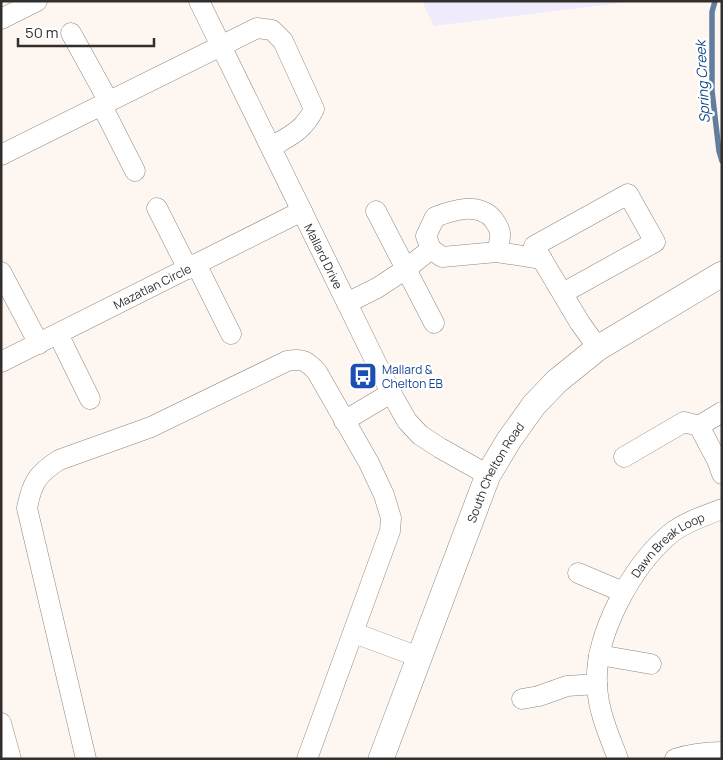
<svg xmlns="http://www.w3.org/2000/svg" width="723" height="760" font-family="Manrope,sans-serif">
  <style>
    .commercial { fill: #f0ebfc }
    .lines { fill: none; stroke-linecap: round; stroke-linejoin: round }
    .stream { stroke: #627d9d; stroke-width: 5.5 }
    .minor-casing { stroke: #8f867f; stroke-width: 21 }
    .major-casing { stroke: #8f867f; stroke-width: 26 }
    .minor { stroke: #fff; stroke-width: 20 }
    .major { stroke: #fff; stroke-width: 25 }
    .labels { text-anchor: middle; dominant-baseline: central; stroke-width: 4.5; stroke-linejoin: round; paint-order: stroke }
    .street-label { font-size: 12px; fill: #322f2c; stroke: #fff }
    .transit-label { font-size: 12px; fill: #164399; stroke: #fff; text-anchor: start }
    .water-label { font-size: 14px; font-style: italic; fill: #134d87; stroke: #fff }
  </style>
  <rect width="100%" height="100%" fill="#fef6f0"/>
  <path class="commercial" d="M422 1H636L434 26Z"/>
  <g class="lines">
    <path class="stream" d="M715 1 712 12V91L719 151 722 161"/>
    <defs>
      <g id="minor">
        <path id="s1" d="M199 1 391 393 407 421 420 435 440 448 488 475"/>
        <path d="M1 19 37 1"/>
        <path d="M71 33 109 102"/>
        <path d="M102 106 135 171"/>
        <path d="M1 155 257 28 272 30 283 41 314 109C304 130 290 136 271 147"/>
        <path d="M157 208 188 269"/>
        <path d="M431 249 426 236 435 217C453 210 478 202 493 219 496 223 499 227 500 233 501 239 498 246 497 252"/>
        <path d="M196 264 231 334"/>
        <path d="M1 272 39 344"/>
        <path d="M563 293 655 242 628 194 534 246 580 323 598 348"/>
        <path d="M347 303 377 288 406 269 376 211"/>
        <path d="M434 323 406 269 431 249 442 257 497 252 542 259"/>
        <path d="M58 334 90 399"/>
        <path id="s2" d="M1 362 302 211"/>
        <path d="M344 421 391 393"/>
        <path d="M699 426 722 412"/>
        <path d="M624 457 684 422 699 426 717 460 722 474"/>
        <path d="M578 573 623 592"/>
        <path d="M354 633 419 657"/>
        <path d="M599 655 651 664"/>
        <path d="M522 699 539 696 567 686 597 684"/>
        <path d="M1 723 11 759"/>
        <path d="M86 759 27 508C32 483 37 474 59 460L151 427 287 361C303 358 307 361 317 372L369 463 384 495 391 518 390 531 307 759"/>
        <path id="s3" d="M618 759C609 735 598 711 597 685 594 635 632 566 670 534 683 523 706 515 722 509"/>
        <path d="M675 759C690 754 706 752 722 752"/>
      </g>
      <g id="major">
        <path id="s4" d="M381 759 488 475 509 440 534 405 557 381 598 348 722 274"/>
      </g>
    </defs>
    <use href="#minor" class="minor-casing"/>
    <use href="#major" class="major-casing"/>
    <use href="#minor" class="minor"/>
    <use href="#major" class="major"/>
  </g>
  <defs>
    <symbol id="bus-square" viewBox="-11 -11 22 22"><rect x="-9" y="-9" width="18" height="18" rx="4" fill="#1a4fb4" stroke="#fff"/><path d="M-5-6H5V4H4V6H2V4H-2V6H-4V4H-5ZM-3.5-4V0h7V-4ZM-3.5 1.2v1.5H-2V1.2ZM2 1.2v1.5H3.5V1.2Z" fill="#fff"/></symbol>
  </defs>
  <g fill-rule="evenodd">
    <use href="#bus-square" x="347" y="360" width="32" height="32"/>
  </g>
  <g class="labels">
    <g class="street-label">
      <text stroke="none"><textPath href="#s1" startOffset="284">Mallard Drive</textPath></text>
      <text stroke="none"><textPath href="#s2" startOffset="169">Mazatlan Circle</textPath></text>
      <text stroke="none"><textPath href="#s4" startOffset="309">South Chelton Road</textPath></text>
      <text stroke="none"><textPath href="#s3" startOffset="241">Dawn Break Loop</textPath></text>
    </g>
    <g class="transit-label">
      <text x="382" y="369">Mallard &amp;<tspan x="382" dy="14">Chelton EB</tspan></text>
    </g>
    <g class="water-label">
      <text transform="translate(702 82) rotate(-93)">Spring Creek</text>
    </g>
  </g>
  <rect width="723" height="760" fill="none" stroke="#322f2c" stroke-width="5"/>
  <path d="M18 38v8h136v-8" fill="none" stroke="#322f2c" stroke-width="2.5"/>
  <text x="25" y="38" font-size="15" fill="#322f2c" stroke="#ffffff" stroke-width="4" paint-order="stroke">50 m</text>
</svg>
